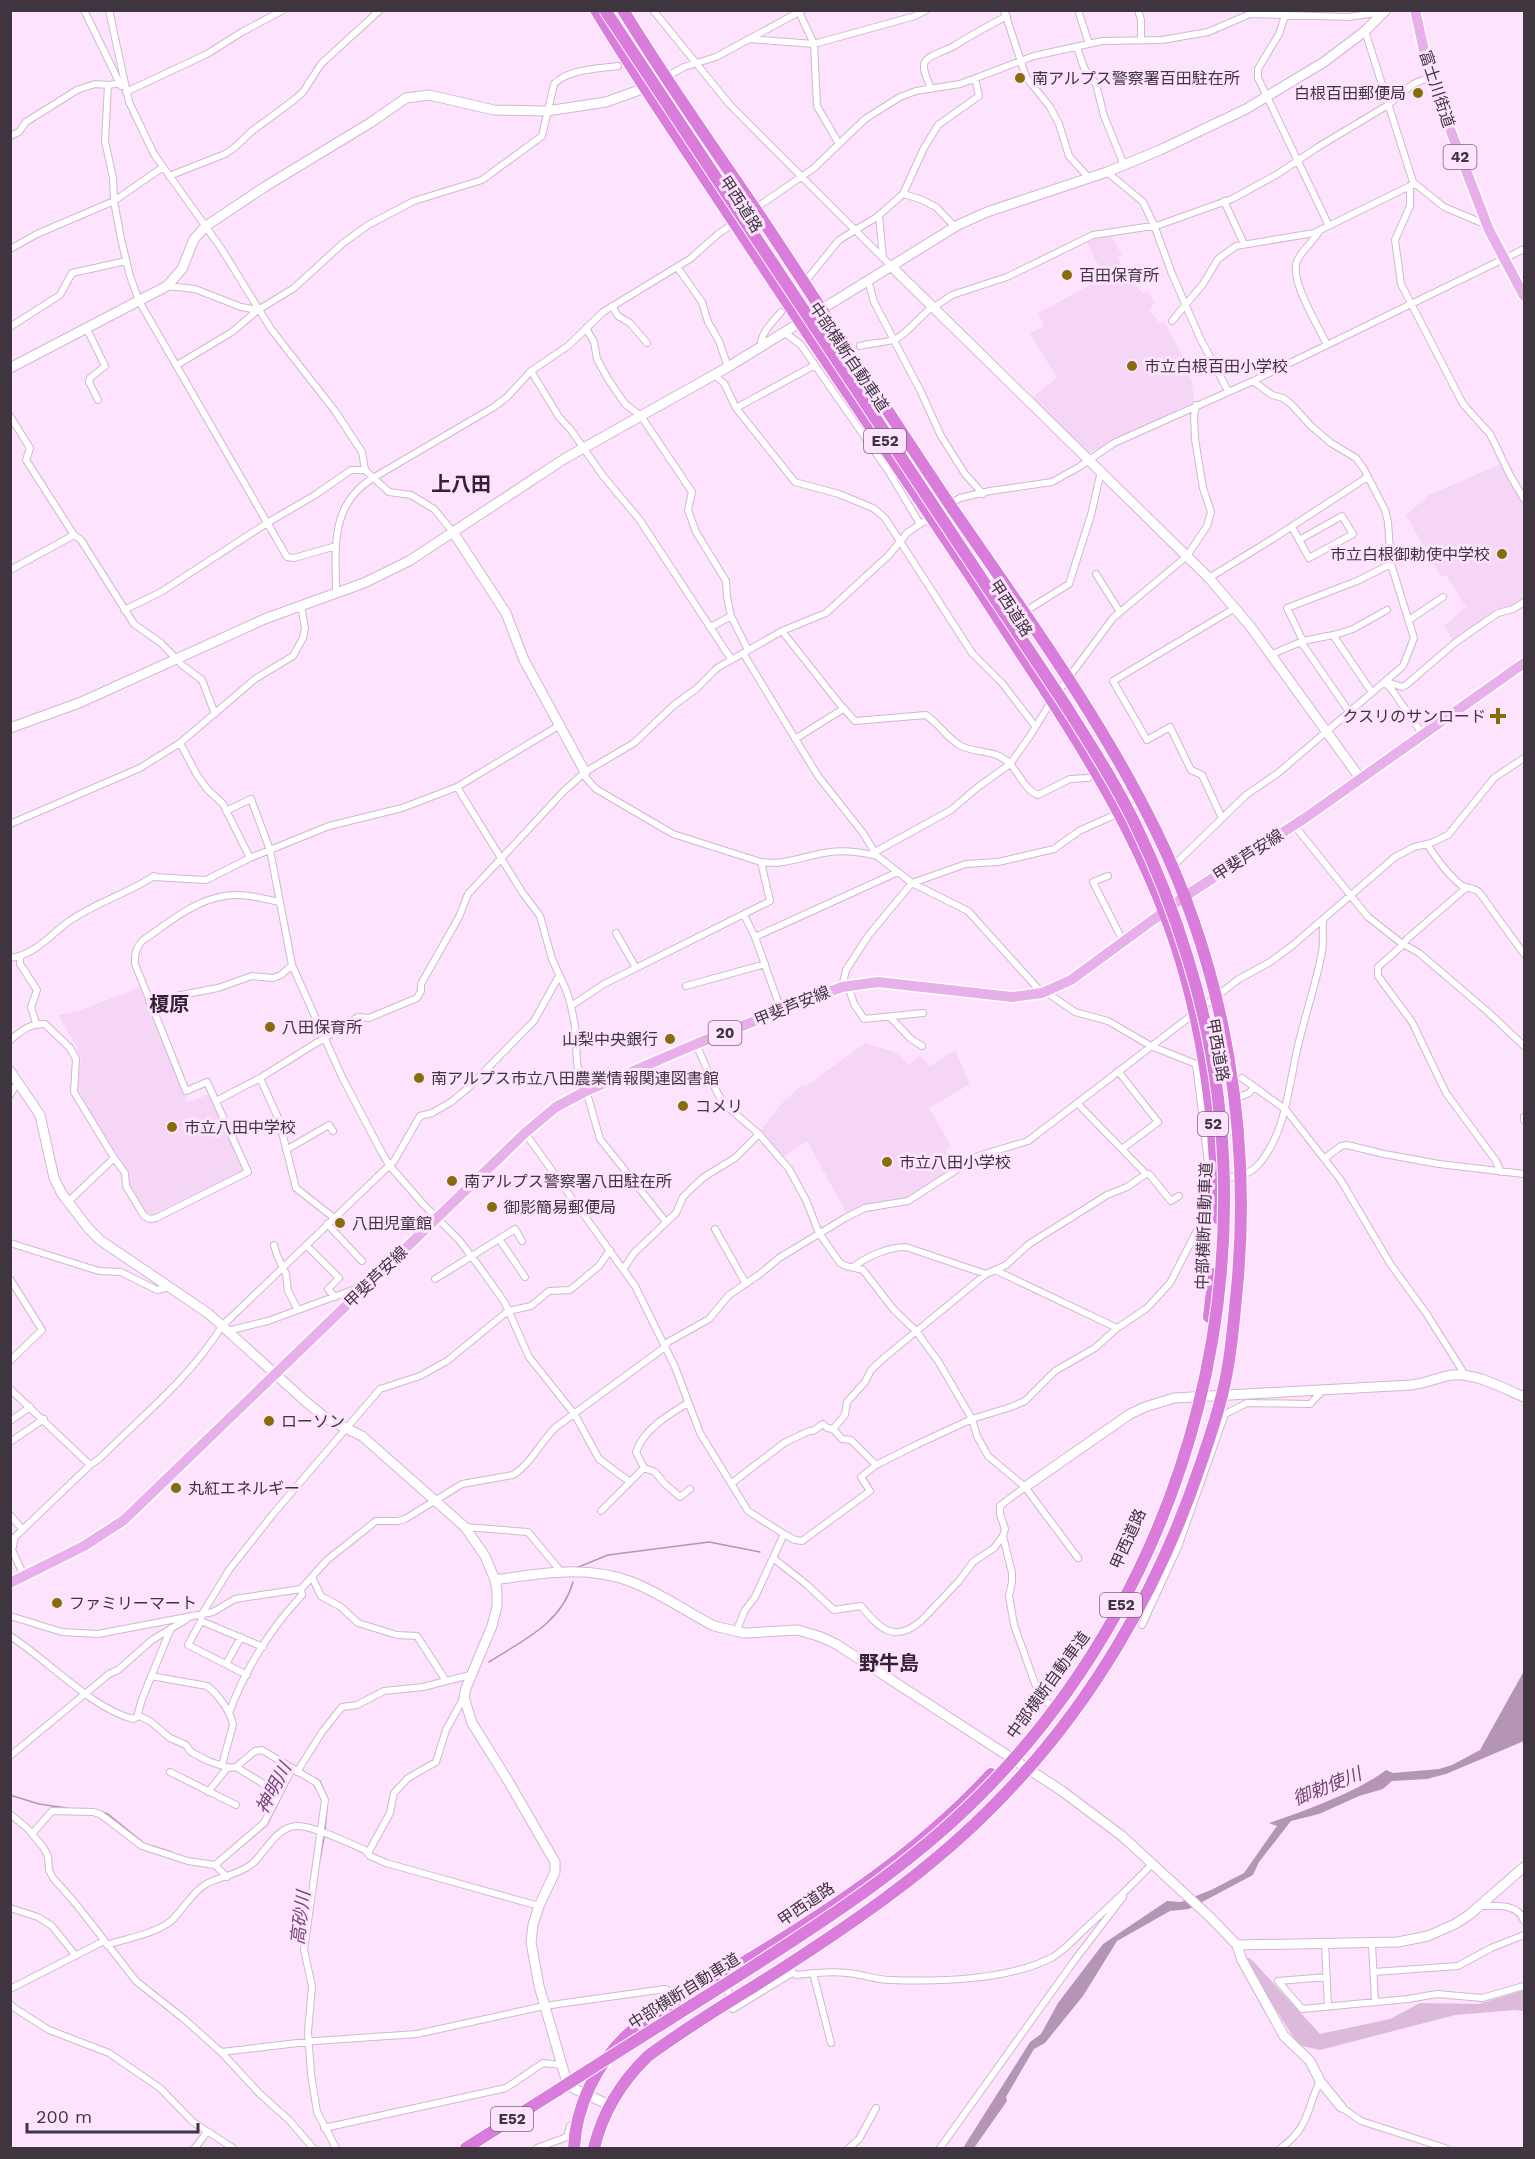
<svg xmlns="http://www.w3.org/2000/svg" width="1535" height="2159" font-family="'Work Sans','Noto Sans JP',sans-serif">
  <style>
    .built { fill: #f6d6f6 }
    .green { fill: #dbbadb }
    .water { fill: #b595b6 }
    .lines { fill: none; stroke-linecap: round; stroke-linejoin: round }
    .stream { stroke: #b595b6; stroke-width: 1.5 }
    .street-casing { stroke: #d1b7d1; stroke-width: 8 }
    .secondary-casing { stroke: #d1b7d1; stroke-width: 11 }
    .primary-casing { stroke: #fff; stroke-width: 13 }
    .highway-casing { stroke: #fff; stroke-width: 14 }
    .street { stroke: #fff; stroke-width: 6 }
    .secondary { stroke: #fff; stroke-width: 9 }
    .primary { stroke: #e8b0ea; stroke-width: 10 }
    .highway { stroke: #d97cdc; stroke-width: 12 }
    .highway-bridge-casing { stroke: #fff; stroke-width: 14; stroke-linecap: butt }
    .highway-bridge { stroke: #d97cdc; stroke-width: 12 }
    .poi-dot { fill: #866d0a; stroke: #fee3fe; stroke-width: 2 }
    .labels { text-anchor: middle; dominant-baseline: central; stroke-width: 6; stroke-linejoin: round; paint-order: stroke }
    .shield { fill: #fee3fe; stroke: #786978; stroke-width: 1.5 }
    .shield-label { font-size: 15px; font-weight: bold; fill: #3f353f }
    .poi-label { font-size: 16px; fill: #3f353f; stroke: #fee3fe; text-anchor: start }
    .street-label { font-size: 16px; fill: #3f353f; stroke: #fee3fe }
    .water-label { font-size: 18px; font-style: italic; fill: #714573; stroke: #fee3fe }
    .quarter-label { font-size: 20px; font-weight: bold; fill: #352136; stroke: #fee3fe }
  </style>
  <rect width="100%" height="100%" fill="#fee3fe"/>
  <path class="built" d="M1110 234 1122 255 1118 257 1123 269 1143 294 1147 291 1155 302 1149 310 1160 323 1164 321 1181 353 1192 383 1194 402 1089 453 1031 398 1057 378 1030 334 1044 326 1038 313 1088 286 1103 275 1087 242Z
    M1501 464 1524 502V600L1454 642 1444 626 1466 607 1446 575 1441 577 1406 515 1429 495Z
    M141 987 187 1102 211 1094 245 1170 150 1215 146 1214 128 1184V1173L119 1157 114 1153 76 1086 81 1061 77 1047 58 1015 81 1010Z
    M865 1043 898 1053 909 1065 920 1055 930 1066 955 1050 970 1084 929 1108 951 1146 946 1151 955 1168 906 1200 865 1205 847 1214 807 1141 782 1158 759 1132 784 1101 801 1086H806Z"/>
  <path class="green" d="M1247 1957 1252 1960 1320 2034 1390 2019 1420 2003 1478 2004 1524 1990V2011L1514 2010 1455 2015 1320 2050 1298 2045 1256 1977Z"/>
  <path class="water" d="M1524 1671V1741L1446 1774 1427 1779 1392 1781 1383 1789 1359 1796 1319 1814 1291 1821 1259 1862 1253 1875 1189 1909 1170 1911 1117 1941 1083 1996 1045 2043 1034 2049 1006 2097 1007 2101 974 2148H963L1030 2042 1041 2034 1058 2003 1103 1944 1167 1901 1181 1902 1211 1890 1244 1873 1277 1826 1269 1823C1302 1812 1359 1791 1386 1770L1393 1773 1439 1769 1452 1765 1480 1750Z"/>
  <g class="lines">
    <path class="stream" d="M576 1568 608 1555 709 1542 760 1552
      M489 1662C523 1640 561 1624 573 1582
      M314 1778 320 1781 326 1795
      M10 1795 39 1804 67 1808
      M96 1810 108 1814 145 1844
      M325 1830 327 1808
      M153 1846 171 1852
      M234 1852 267 1825 294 1771
      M320 1859 324 1838"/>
    <defs>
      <path id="street" d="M84 10 121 86
        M109 10 129 102 154 154 221 248 271 329 335 411 362 452 365 470 389 492 411 495 434 509 453 532
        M653 10 730 105 891 266
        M803 10 799 12 814 44 817 106 839 144
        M1004 10 1026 77 1050 107 1059 124 1069 156 1089 178
        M1078 10 1089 44
        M1138 10 1141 20V40
        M1285 16 1279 34 1258 69V78L1329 226
        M1365 31 1413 182 1444 207 1487 225
        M749 39 814 44 915 16 926 10
        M1077 47 1084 68 1096 84 1104 116 1124 165
        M664 78 684 67 716 57 799 12
        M108 85 105 141 113 178 114 201 121 239 130 276 139 301 287 557 294 558 336 546
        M931 89C929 82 921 69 925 62 930 54 946 51 954 46 971 35 988 26 1007 16
        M126 92 207 54 242 32 283 10
        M10 136 19 132 26 122 77 90 95 84 108 85 124 83
        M1107 172 1143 202 1154 225 1172 274 1200 338 1228 391
        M169 176 225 154 234 148 252 131 294 100 303 92 321 64 380 10
        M1410 186V206L1395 240 1401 284 1463 404 1490 434 1510 475 1524 499
        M903 194 920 199 936 207 955 227
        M1224 201 1244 244
        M879 215 883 258
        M1320 230C1314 241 1302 250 1297 261 1289 280 1319 327 1327 345
        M10 249 37 234 114 201 163 167
        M677 267 702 302 708 322 719 341 728 367
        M868 280 874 302 921 392 941 436 965 474 983 494
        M804 283 839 240 877 217 903 194 924 148 938 125 979 96 975 78
        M167 286 195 289 241 307 258 310
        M612 306 618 316 630 323 647 343
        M934 307 952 295 1007 277 1093 235 1159 225 1232 199 1276 175 1318 147 1388 105 1413 84 1430 77
        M1172 321 1203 284 1218 259 1236 246 1314 233 1414 184
        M10 327 60 295 72 273 126 261
        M586 328 594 342 597 359 608 379 625 404 641 416 692 492 688 510 696 532 726 581 727 597 731 616 748 650
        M87 329 105 366 90 378 89 382 98 400
        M784 332 801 345 889 472 920 524
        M761 346C760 333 773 322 781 312
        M860 346C871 343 883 343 893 340 906 336 920 315 934 306
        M177 365 232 332 258 310 294 288 342 244 368 225 414 201 482 180 542 136 554 84C568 69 598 69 618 66
        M531 371 559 417 571 430 603 476 639 519 731 659
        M714 375 724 383 736 408 795 482 839 494 873 508 885 518 972 653 1002 683 1035 726
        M736 408 815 365
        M10 416 30 448 26 460 74 535 81 540 134 624 161 643 182 665 202 680 215 714
        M1292 527 1309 558 1353 534 1342 516 1299 540
        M10 570 74 535
        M1096 574 1120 612
        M1209 578 1274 538 1366 478
        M336 594C336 549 329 505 373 478L494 407 507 397 531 371 568 346 603 312 690 259 718 234 814 168 865 119 900 97 916 91 960 84 1034 56 1102 41 1162 40 1208 32 1250 14 1348 17 1383 12
        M1032 607 1069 584 1091 515 1101 471
        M124 610 161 592 267 523 315 495 351 470H365
        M1409 620 1443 597
        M711 627 731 616
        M782 631 838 702 855 721 926 715C938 723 949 740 961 746 978 754 996 749 1010 764 1019 773 1025 790 1038 795L1070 779 1088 778
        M1333 635 1371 691
        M1303 641 1287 608 1357 581 1391 564
        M1301 642 1348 710
        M743 653 818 776 863 833 877 856 912 883 968 911 1042 993
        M1270 655 1303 641 1338 634 1353 629 1387 610
        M1384 682 1392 690 1423 735
        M1385 683H1390L1402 687 1406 685 1456 642 1498 613 1513 609 1524 602
        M795 739 843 709
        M180 743 197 775 208 790 223 804 250 858
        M585 772 586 778 596 789 673 834 761 862C785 866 806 855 830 852 846 850 861 852 877 856
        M457 787 522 892 540 916 552 959 567 992 571 1006 575 1026 577 1063 584 1092
        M226 811 251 799 270 850 292 965 342 1077 381 1151 389 1165 424 1205 459 1240 481 1269 505 1303 529 1357 575 1415 599 1459 630 1482 644 1468 636 1452C643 1430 669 1414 688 1403
        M1222 818 1202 775 1191 770 1170 727 1147 740 1113 681 1235 608
        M10 824 140 768 180 743 255 679 293 656 303 638 305 628 301 605
        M1294 825 1368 917 1400 942 1419 953 1488 1012 1524 1046
        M1427 844C1436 858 1447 874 1461 885 1467 889 1473 887 1479 892L1524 954
        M875 852 951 810 978 787 1010 764 1030 736 1052 700 1113 618 1187 556 1207 526 1211 512 1203 488 1195 439 1194 416 1196 405
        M1172 867 1246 795 1278 773 1403 666 1414 638 1391 564 1388 522 1385 510 1364 469 1356 458 1331 443 1311 426 1291 404 1283 398 1272 395 1253 381
        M1108 876 1093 882 1123 941
        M153 877 206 880 250 858 329 826 402 808 457 787 560 725
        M1466 888 1407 939 1404 944 1378 967V976L1412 1022 1446 1093 1496 1161 1501 1172
        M744 915 755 937 781 1010
        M616 933 636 968
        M755 937 898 872
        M20 957V964L37 990 31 1007 36 1023
        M10 958C35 955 50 935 68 922 94 903 127 894 154 876
        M848 985 854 1004 864 1019 923 1013
        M686 986 765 964
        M842 987 846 970 868 936 912 883 966 864 998 862 1054 849 1079 831 1141 803
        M149 1001 218 988 252 976 273 978 281 975 292 965
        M571 1006 604 984 770 901 761 862
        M890 1017 911 1039 922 1046
        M10 1040C22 1031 30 1023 45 1024L70 1048 76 1059 74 1092 114 1158 125 1173 126 1186 144 1216 150 1219 156 1218 248 1172 207 1082 186 1091 135 964C134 955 136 948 142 941 167 924 193 901 224 896 242 893 262 898 279 902
        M696 1044 717 1092 724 1104 759 1134 789 1169 806 1200 819 1233 840 1263 846 1266 863 1270 894 1310 916 1331 938 1361 972 1419 977 1436 988 1456 1025 1487 1078 1558
        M1118 1071 1158 1122 1122 1149
        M260 1078 279 1120 296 1188 334 1218
        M1242 1078 1286 1110 1340 1179 1391 1265 1426 1313 1462 1370 1463 1375
        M586 1090 600 1139 666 1222
        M10 1095 18 1082
        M1235 1099 1249 1093 1255 1087
        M216 1101 260 1078 358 1017 369 1018 417 998 421 991V984L459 917 468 894 563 792 585 772 634 743 674 705 696 689 717 668 782 631 826 613 889 555 907 533 950 504 960 498 990 491 1052 482 1079 467 1114 443 1253 381 1524 249
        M1077 1103 1146 1174
        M1524 1117V1120
        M525 1133 635 1286 675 1367 700 1433 748 1511 784 1534 795 1540 802 1541 870 1491 861 1477 876 1465 918 1444 972 1419 1011 1407 1025 1401 1055 1371 1095 1348 1116 1329 1147 1308 1170 1283 1208 1209 1210 1179 1196 1064 1151 1046 1108 1021 1075 1012 1046 992
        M286 1150 329 1125 333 1131
        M1324 1159 1341 1146 1347 1145 1384 1154 1439 1164 1524 1174
        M1223 1178C1237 1177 1250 1175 1260 1163 1287 1129 1288 1087 1298 1046 1305 1015 1316 984 1322 952 1324 942 1322 930 1323 920
        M68 1202 114 1158
        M327 1224 362 1261
        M715 1229 746 1284
        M499 1239 525 1277
        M10 1243 99 1271 121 1272 157 1290 170 1287
        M274 1245 277 1255 286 1274 288 1291 298 1310
        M306 1245 339 1278 328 1289 335 1297
        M853 1267C868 1256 888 1247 906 1247L986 1274
        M624 1268 634 1253 676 1213 683 1197 692 1188 704 1177 735 1158 759 1134
        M995 1270 1117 1328
        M10 1279 42 1330 10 1361
        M435 1279 515 1229 522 1241
        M227 1331 268 1321 358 1288 361 1291
        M10 1389 90 1465 99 1459C142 1416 190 1378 222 1326L394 1161 420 1116 432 1113 451 1102 467 1089 534 1021 559 976
        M10 1421 30 1407
        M833 1429 845 1415 847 1402 865 1382 871 1370 885 1357 986 1274 1006 1265 1029 1244 1088 1207 1107 1195 1127 1187 1146 1174H1149L1171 1201 1179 1196
        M10 1442 44 1419
        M644 1468 655 1472 665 1484 680 1497 690 1489
        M732 1483 784 1443 809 1431H813L823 1424 827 1428 833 1429 842 1439 851 1440 876 1465
        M1025 1487 1000 1506V1514L1005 1529 1003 1536 1012 1573V1582L1009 1596 1014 1625 1038 1692 1050 1705
        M601 1511 630 1482
        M10 1515 23 1530
        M465 1527 528 1532 558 1568V1572
        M773 1558 806 1584 834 1610 861 1606C879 1628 894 1644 921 1621L959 1581 973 1562 994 1548 1003 1536
        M24 1576 12 1550 15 1537 90 1465
        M312 1577 321 1596 341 1607 358 1623 397 1635 417 1636 446 1681
        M10 1616 62 1632 98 1634 213 1612 235 1599 301 1589 327 1560 376 1521H398L405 1519 462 1484 513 1475C531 1464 541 1441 556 1427L665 1347 668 1342 709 1319 729 1295 760 1274 779 1258 845 1218 865 1208 908 1201 978 1156 1028 1141 1239 979 1270 962 1293 945 1395 857 1414 847 1431 843 1448 835 1494 778 1524 758
        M201 1621 263 1647
        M1142 1625 1178 1547 1225 1414 1247 1403 1310 1404 1324 1389
        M736 1632 745 1610 755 1597 784 1534
        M10 1636C48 1660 91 1708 133 1719L137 1717 142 1699 171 1628
        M226 1664 241 1637
        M247 1675 188 1645 201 1621 202 1614 229 1570 273 1514 380 1389 420 1376 447 1361 508 1311 531 1306 549 1291 570 1290 599 1266 610 1250
        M151 1676 207 1686C218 1694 231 1712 233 1725L222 1765
        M229 1713C245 1670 271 1628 302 1595L301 1589
        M138 1715 151 1722 170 1738 186 1745 191 1752 208 1761 229 1768 236 1767 255 1751 262 1750 317 1783 325 1800 304 1950 312 1986 308 2032 311 2074 317 2112 336 2148
        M10 1756 109 1674 118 1670 152 1640 187 1619
        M236 1767 262 1783 277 1797
        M170 1772 236 1805
        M297 1772 322 1732 342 1707 357 1705 384 1691 423 1687 470 1675
        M208 1792 228 1767
        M10 1814 27 1828 43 1847 48 1856 49 1870 53 1878 76 1904 136 1981 184 2019 221 2052 259 2093 290 2121 313 2148
        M32 1834 52 1811 93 1812 100 1814 142 1846 188 1861 215 1865 264 1823 292 1769
        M368 1853 390 1813 394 1793 408 1778 436 1762 446 1730 464 1697
        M215 1865 227 1877
        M1481 1906C1496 1906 1518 1903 1524 1921
        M10 1908 38 1917 52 1926 76 1956
        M1325 1944 1328 2006
        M1372 1944 1375 2002
        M107 1945C125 1939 157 1933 171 1921 183 1910 192 1892 206 1884 221 1876 238 1875 252 1864 266 1852 275 1828 296 1826 312 1825 349 1843 365 1850L370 1856 386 1863 539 1906
        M785 1966 796 1975C816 1973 839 1970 860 1975 870 1977 880 1980 891 1980 938 1982 1010 1980 1053 1957 1066 1949 1076 1937 1087 1927 1110 1906 1132 1885 1153 1863
        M1374 1972 1458 1966 1491 1948 1524 1935
        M813 1973 831 2043
        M1278 1981 1302 2009 1408 1999 1437 1994 1482 1998 1524 1986
        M1278 1981 1327 1977
        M726 1983 733 2009 792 1973
        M10 1989 104 1941
        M674 1993 723 1967
        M10 2004 16 2009 49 2030 109 2053 160 2088 193 2122 233 2148
        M221 2052 315 2041 417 2034 544 2006 665 1989 674 1993 679 2000
        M1341 2107 1361 2121 1445 2148
        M324 2128 506 2088 543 2063 562 2065
        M195 2148 207 2132
        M537 2148 567 2137 570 2126 577 2124
        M849 2148 859 2139 876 2108
        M940 2148 1074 1961 1123 1897
        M1281 2148C1310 2126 1306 2110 1320 2081"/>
      <path id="secondary" d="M891 266 1209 578 1250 626 1360 778
        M10 368 167 286 182 269 194 239 206 226 266 186 370 123 406 98 429 95 494 110 547 111 606 102 645 88
        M453 532 506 613 524 660 585 772
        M10 728 79 703 267 618 364 583 409 561 564 459 728 367 958 225 987 212 1107 172 1160 150 1246 109 1324 62 1365 31 1386 10
        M10 1071 40 1115 54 1178 62 1194 89 1229 100 1240 209 1314 305 1401 327 1419 362 1436 465 1527 485 1556 495 1580 497 1592V1606L492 1626 466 1688 464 1697 472 1723 507 1779 555 1862V1872L539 1906 533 1925 531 1942 539 1986 566 2079 573 2088 609 2105
        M1025 1487 1130 1414 1145 1407 1174 1398 1411 1385C1425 1384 1438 1377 1452 1375 1476 1373 1503 1388 1524 1397
        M495 1580C540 1573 588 1565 632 1582 660 1593 687 1612 714 1626L744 1633 798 1630 821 1637 836 1644 1062 1791 1122 1836 1210 1917 1237 1945 1242 1960 1284 2036 1310 2061 1320 2081 1341 2107
        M1237 1945 1398 1942 1428 1936 1455 1924 1469 1915 1524 1867"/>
      <path id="primary" d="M1415 10 1430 77 1438 98 1489 230 1524 296
        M10 1583 84 1546 124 1520 525 1133 556 1107 584 1092 696 1044 842 987 878 982 1012 997 1042 993 1071 980 1184 897 1308 816 1524 663"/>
      <path id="highway" d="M596 10C626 60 658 108 690 156 763 266 835 375 909 484 947 540 984 596 1020 652 1082 745 1141 839 1176 945 1205 1034 1216 1125 1217 1218
        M1209 1317 1214 1274
        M466 2148 558 2090
        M574 2148C576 2106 596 2065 626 2036 660 2004 707 1986 746 1961 834 1908 921 1850 991 1774
        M594 2148C603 2111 621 2082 648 2056 691 2024 738 1997 783 1968 859 1919 934 1867 997 1802 1090 1708 1158 1591 1200 1466 1208 1443 1216 1419 1222 1395 1230 1364 1233 1330 1236 1298 1253 1138 1226 973 1155 829 1099 715 1022 610 950 505 886 410 824 312 760 216 714 148 666 81 623 10"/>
    </defs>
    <use href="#street" class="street-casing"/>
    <use href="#secondary" class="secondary-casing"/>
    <use href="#primary" class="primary-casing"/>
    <use href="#highway" class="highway-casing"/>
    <use href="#street" class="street"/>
    <use href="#secondary" class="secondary"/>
    <use href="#primary" class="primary"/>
    <use href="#highway" class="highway"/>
    <defs>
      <path id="highway-bridge" d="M558 2090C620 2050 683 2011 746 1971 827 1919 909 1866 978 1797 1194 1582 1279 1251 1188 959 1174 913 1156 867 1135 824 1115 783 1090 744 1066 706L605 10"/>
    </defs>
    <use href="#highway-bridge" class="highway-bridge-casing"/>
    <use href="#highway-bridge" class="highway-bridge"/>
  </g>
  <g class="poi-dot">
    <circle cx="1020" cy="78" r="6"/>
    <circle cx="1418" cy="93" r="6"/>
    <circle cx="1067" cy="275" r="6"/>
    <circle cx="1132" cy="366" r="6"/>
    <circle cx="1502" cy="554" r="6"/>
    <path d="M1495 707h6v6h6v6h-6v6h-6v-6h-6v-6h6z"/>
    <circle cx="270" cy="1027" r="6"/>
    <circle cx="670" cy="1039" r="6"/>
    <circle cx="419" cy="1078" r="6"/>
    <circle cx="683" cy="1106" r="6"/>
    <circle cx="172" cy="1127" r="6"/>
    <circle cx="887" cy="1162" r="6"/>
    <circle cx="452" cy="1181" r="6"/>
    <circle cx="492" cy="1207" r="6"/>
    <circle cx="340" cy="1223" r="6"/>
    <circle cx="269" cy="1421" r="6"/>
    <circle cx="176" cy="1488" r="6"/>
    <circle cx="57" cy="1603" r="6"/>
  </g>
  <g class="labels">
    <g class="shield">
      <rect x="1443.5" y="145" width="33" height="24" rx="4.5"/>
      <rect x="864" y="429" width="42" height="24" rx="4.5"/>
      <rect x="708.5" y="1021" width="33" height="24" rx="4.5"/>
      <rect x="1198" y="1112" width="30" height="24" rx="4.5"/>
      <rect x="1100" y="1593" width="42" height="24" rx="4.5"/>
      <rect x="491" y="2107" width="42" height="24" rx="4.5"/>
    </g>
    <g class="shield-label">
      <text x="1460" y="157">42</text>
      <text x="885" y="441">E52</text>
      <text x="725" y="1033">20</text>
      <text x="1213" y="1124">52</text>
      <text x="1121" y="1605">E52</text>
      <text x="512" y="2119">E52</text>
    </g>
    <g class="poi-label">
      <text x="1032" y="78">南アルプス警察署百田駐在所</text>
      <text x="1406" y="93" text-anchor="end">白根百田郵便局</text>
      <text x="1079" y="275">百田保育所</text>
      <text x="1144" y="366">市立白根百田小学校</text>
      <text x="1490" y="554" text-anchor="end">市立白根御勅使中学校</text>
      <text x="1486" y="716" text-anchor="end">クスリのサンロード</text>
      <text x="282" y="1027">八田保育所</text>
      <text x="658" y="1039" text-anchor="end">山梨中央銀行</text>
      <text x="431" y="1078">南アルプス市立八田農業情報関連図書館</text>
      <text x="695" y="1106">コメリ</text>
      <text x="184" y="1127">市立八田中学校</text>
      <text x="899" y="1162">市立八田小学校</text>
      <text x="464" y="1181">南アルプス警察署八田駐在所</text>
      <text x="504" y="1207">御影簡易郵便局</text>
      <text x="352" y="1223">八田児童館</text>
      <text x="281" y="1421">ローソン</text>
      <text x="188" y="1488">丸紅エネルギー</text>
      <text x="69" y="1603">ファミリーマート</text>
    </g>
    <g class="street-label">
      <text transform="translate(1437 89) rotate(72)">富士川街道</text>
      <text transform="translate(741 204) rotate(57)">甲西道路</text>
      <text transform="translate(849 357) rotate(56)">中部横断自動車道</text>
      <text transform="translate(1011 608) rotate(57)">甲西道路</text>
      <text transform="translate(1248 855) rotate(-33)">甲斐芦安線</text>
      <text transform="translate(792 1006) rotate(-22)">甲斐芦安線</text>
      <text transform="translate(1218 1050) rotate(80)">甲西道路</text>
      <text transform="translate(1204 1226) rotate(-88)">中部横断自動車道</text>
      <text transform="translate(376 1277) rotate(-44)">甲斐芦安線</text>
      <text transform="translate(1128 1539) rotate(-66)">甲西道路</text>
      <text transform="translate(1048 1685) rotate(-54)">中部横断自動車道</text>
      <text transform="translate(806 1904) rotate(-34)">甲西道路</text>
      <text transform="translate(684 1991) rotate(-32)">中部横断自動車道</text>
    </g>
    <g class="water-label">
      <text transform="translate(1327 1786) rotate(-22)">御勅使川</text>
      <text transform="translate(273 1788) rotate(-62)">神明川</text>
      <text transform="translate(300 1918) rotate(-83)">高砂川</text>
    </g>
    <g class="quarter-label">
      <text x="461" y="484">上八田</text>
      <text x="169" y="1004">榎原</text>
      <text x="889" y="1663">野牛島</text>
    </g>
  </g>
  <rect width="1535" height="2159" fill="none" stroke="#3f353f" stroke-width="24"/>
  <path d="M27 2123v9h171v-9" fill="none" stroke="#3f353f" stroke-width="3"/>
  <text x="36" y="2123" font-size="18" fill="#3f353f" stroke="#fee3fe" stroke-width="4.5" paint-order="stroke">200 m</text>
</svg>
